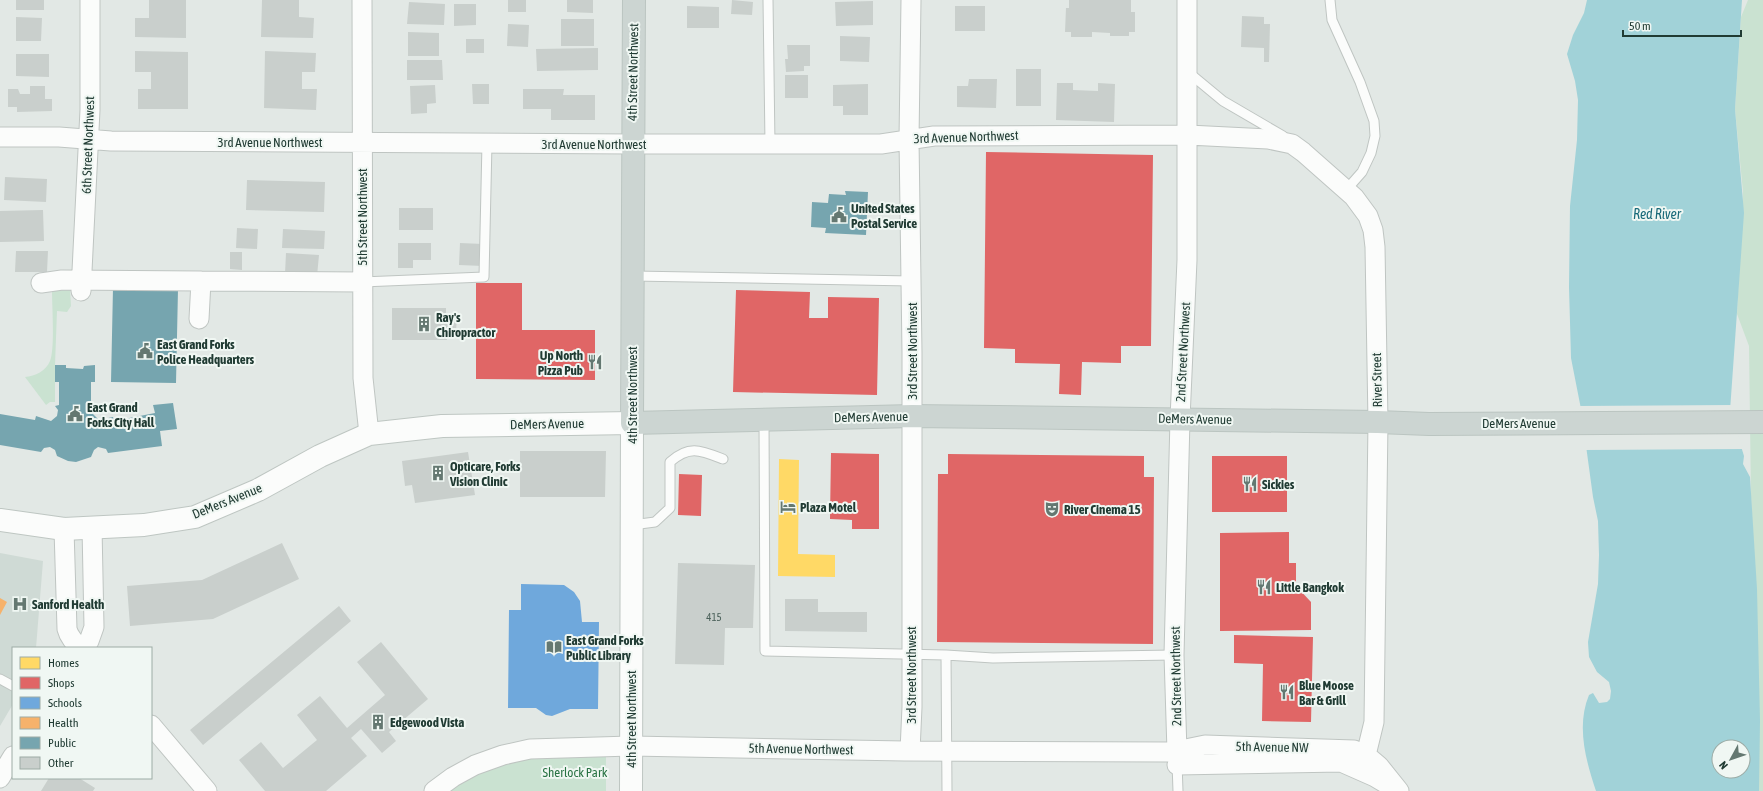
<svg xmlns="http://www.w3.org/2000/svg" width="1763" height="791" font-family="'Asap Condensed',sans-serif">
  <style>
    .built { fill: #cfdad5 }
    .green { fill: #cae2d1 }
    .water { fill: #a1d2d8; fill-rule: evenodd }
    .pier { fill: #e2e8e5 }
    .homes { fill: #ffd966 }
    .shops { fill: #e06666 }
    .schools { fill: #6fa8dc }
    .health { fill: #f6b26b }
    .public { fill: #76a5af }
    .building { fill: #c9cfcc }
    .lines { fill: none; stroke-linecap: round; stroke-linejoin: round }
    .lane-casing { stroke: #bfc5c2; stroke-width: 11 }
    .street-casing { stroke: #bfc5c2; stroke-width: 21 }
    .secondary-casing { stroke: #bec6c2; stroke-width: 24 }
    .primary-casing { stroke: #bbc5c1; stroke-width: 24 }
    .lane { stroke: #fbfcfb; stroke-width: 9 }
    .street { stroke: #fbfcfb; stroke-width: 19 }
    .secondary { stroke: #fbfcfb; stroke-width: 22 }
    .primary { stroke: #ccd5d2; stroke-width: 22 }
    .labels { text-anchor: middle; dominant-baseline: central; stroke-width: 4; stroke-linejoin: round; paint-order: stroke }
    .number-label { font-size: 11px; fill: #4b615a }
    .street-label { font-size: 13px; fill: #203b33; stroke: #f0f7f3 }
    .poi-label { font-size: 13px; font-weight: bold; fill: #203b33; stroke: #f0f7f3; text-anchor: start }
    .park-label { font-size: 13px; fill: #297344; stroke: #f0f7f3 }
    .water-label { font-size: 14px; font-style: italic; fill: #186a79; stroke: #f0f7f3 }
  </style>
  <rect width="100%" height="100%" fill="#e2e8e5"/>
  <path class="built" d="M0 553 43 561 36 648H13V704L0 726Z"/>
  <path class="green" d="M1748 0H1763V791H1759L1751 497 1749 346 1737 314 1743 192 1735 109 1741 17Z
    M60 288H70L71 306 67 312 57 311 55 365V402H50L46 405 25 377C35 376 46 371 50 361 55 348 52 307 52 291Z
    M606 751V791H436L503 755Z"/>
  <path class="water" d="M1587 0H1742L1735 109 1744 213 1730 411 1744 456 1743 464 1750 477 1757 589 1760 721 1759 791H1596C1586 761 1576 726 1589 695L1593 693 1599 703 1607 702 1610 699 1611 691 1609 682 1597 672 1589 657 1588 642 1598 584 1599 555 1598 521 1593 497 1581 409 1571 358 1569 287 1570 206 1577 140 1578 100 1575 81 1567 54 1573 35 1584 13ZM1719 747H1743V771H1719Z"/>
  <path class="pier" d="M1733 405 1736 429 1744 449 1585 450 1578 406Z"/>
  <path class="homes" d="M779 459 799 460 798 554 835 555V577L778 576Z"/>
  <path class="shops" d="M986 152 1153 155 1151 346H1121V363L1082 362 1081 395 1059 394 1060 364 1015 363V349L984 348Z
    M476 283H522V330H595V380L476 379Z
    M736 290 810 292 809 318H828V297L879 298 877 395 733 392Z
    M831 453 879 454V529H852V520L830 519Z
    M948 454 1144 456V477H1154L1153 644 937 642 938 474H948Z
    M1212 456H1287V512H1212Z
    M679 474 702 475 701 516 678 515Z
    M1289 532V563H1296V586L1311 602V630L1220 631V533Z
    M1234 635 1313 637 1311 722 1262 721 1263 664 1234 663Z"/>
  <path class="schools" d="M521 584 564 585 574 592 580 601 582 622H599L598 709H570L552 716 546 715 536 708H508L509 610H521Z"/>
  <path class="health" d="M0 598 7 602 0 615Z"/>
  <path class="public" d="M845 191 868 192 866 235 825 233 826 228 811 227 812 202 828 203 829 194 846 195Z
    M113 288 178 289 176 383 111 382Z
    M55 365H66V368L83 369 84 366 95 365V382H91V405H94L92 410 93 414 99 420 113 417 114 421 155 413 153 405 173 403 177 429 160 431 162 446 108 453 106 449 98 447 94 450 91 457 76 462 68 461 57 456 55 450 50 447 44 448 41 452 0 445V414L35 420 36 416 51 421 57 416 58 410 55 406 59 405V382H55Z"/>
  <path class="building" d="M16 0H44V10H16Z
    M149 0H186V38L135 37V18H149Z
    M262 0H299V17L314 18 313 38 261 37Z
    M508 0H526V12H508Z
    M567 0H593V13L567 12Z
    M732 0 753 2 752 15 731 14Z
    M1069 0H1131V12H1135V32H1129V36H1110V33L1092 32V37H1071V32H1065L1066 8H1069Z
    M873 1V25L836 26 835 2Z
    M409 2 445 4 444 25 407 24Z
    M454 4H476V25L454 26Z
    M687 6 719 7V28H687Z
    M955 6H985V31H955Z
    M1242 16 1264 17V24H1270L1269 62H1264V48L1241 47Z
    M16 17 42 18 41 41H16Z
    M561 19H594V46H561Z
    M508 24 529 25 528 47 507 46Z
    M408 32 439 33V56H408Z
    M840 36 870 37 869 62 840 61Z
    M466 39H484V53H466Z
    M787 45H810V66H804V71L786 72 785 59H788Z
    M598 48V70L537 71 536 49Z
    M135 51 188 52V109H138V89H151V72H135Z
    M265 51 316 53 315 72H302V89H317L316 110 264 108Z
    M16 54H49V77L16 76Z
    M407 60H442L443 80H407Z
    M1016 69H1041V106H1016Z
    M785 75H808V98H785Z
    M969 79H997L996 108 957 107V86H968Z
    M1057 83H1073V90L1098 91V83L1115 84 1114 122 1056 120Z
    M472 84H489V104H473Z
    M868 84V115H843V106H833V85Z
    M435 85 436 103 427 104V113L411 114 410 86Z
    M30 86H45V99H52V111L17 112V107H8V89H18L20 94H30Z
    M523 89H564L563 95H595V120H551V109H523Z
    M5 177 47 179 46 202 4 200Z
    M247 180 325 182 324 212 246 210Z
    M399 208H433V230H399Z
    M43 210 44 241 0 242V211Z
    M237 228 258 229 257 249 236 248Z
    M283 229 325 231 324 249 282 248Z
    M398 243H431V260H413V268H398Z
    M460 243 483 244V266L459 265Z
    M16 251H48L47 272H15Z
    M230 252H242V270L230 269Z
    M286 253 319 255 317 276 285 274Z
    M392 308H446V318H457L456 331 447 330V340H392Z
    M520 451H606L605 497H520Z
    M468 452 475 495 415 503 412 485 405 486 402 461Z
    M282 543 299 579 213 619 130 626 127 586 202 580Z
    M678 563 755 565 753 628H725L724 665 675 664Z
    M785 599H818V612H867V632L785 631Z
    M339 606 351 621 203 745 190 730Z
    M381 642 428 699 389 732 396 741 382 753 361 729 351 738 367 756 326 791H265L239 760 261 742 283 768 317 740 297 715 320 696 347 728 385 695 357 662Z
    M49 778H79L95 788 93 791H41Z"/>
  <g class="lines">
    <defs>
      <path id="lane" d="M768 0 770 144
        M1330 0 1332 20 1360 82 1374 121 1375 136 1371 153 1362 172 1347 189
        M1188 72 1223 101 1283 136
        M633 276 911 281
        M362 282 484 277 487 143
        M764 419 765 651 946 655 993 658 1174 655
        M632 525 655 522 670 508V462C689 445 700 450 723 459
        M946 655 947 791
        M0 679 13 686
        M1177 763 1178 791"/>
      <path id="street" d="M362 0 363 378 369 434
        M0 137H59L111 141 633 144H881L934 136 1188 135 1268 139 1292 144 1303 152 1354 197 1368 216 1373 230 1375 247 1378 422 1374 722 1366 755
        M201 281 362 282
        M41 283 62 280 201 281 199 319
        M81 291 90 110V0
        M64 529 67 629C69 637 74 642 80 648
        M82 648 89 641 94 627 92 527
        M151 725 207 791
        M910 751 912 707V353L909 139 911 0
        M1177 752 1174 655 1180 419 1187 260V0
        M1177 765 1341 762 1375 777 1390 786
        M0 778 13 756
        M434 791 453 777 475 765 503 755 530 749 631 746 905 751 1171 752 1205 745 1354 750 1366 755 1379 766 1399 791"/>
      <path id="secondary" d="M0 520 64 529 144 525 195 517 258 490 320 456 369 434 442 426 632 423 631 791"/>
      <path id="primary" d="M634 0 632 423 912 416 1378 422 1429 424 1763 422"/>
    </defs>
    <use href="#lane" class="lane-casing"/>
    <use href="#street" class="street-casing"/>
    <use href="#secondary" class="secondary-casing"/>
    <use href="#primary" class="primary-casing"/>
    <use href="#lane" class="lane"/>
    <use href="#street" class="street"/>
    <use href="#secondary" class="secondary"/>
    <use href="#primary" class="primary"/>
  </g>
  <defs>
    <symbol id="civic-bare" viewBox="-9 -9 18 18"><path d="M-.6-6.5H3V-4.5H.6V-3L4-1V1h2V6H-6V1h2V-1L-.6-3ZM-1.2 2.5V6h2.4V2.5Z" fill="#647871" stroke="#f0f7f3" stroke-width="2.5" paint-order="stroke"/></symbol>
    <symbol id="building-bare" viewBox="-9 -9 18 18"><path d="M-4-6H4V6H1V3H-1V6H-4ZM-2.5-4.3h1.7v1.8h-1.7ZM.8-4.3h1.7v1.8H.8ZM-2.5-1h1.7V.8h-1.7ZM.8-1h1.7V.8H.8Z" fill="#647871" stroke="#f0f7f3" stroke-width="2.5" paint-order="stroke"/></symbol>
    <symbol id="restaurant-bare" viewBox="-9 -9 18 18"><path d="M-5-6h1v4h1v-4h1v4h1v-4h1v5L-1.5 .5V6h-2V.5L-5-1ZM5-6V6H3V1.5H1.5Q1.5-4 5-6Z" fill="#647871" stroke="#f0f7f3" stroke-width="2.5" paint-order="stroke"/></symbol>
    <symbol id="hotel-bare" viewBox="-9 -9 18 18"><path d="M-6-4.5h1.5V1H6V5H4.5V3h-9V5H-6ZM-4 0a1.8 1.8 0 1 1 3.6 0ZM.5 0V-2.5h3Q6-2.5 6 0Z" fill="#647871" stroke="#f0f7f3" stroke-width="2.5" paint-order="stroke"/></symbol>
    <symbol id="theatre-bare" viewBox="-9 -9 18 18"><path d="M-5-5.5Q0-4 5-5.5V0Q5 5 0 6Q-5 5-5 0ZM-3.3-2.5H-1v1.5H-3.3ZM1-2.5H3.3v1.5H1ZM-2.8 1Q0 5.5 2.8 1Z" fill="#647871" stroke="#f0f7f3" stroke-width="2.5" paint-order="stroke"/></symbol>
    <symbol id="hospital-bare" viewBox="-9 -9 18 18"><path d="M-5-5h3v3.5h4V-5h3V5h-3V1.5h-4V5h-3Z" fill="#647871" stroke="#f0f7f3" stroke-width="2.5" paint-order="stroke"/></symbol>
    <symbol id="library-bare" viewBox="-9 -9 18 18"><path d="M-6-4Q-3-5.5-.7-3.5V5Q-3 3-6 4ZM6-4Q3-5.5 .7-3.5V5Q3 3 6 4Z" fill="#647871" stroke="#f0f7f3" stroke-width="2.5" paint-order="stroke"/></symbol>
  </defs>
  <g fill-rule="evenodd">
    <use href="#civic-bare" x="828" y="204" width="22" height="22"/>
    <use href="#building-bare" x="413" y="313" width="22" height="22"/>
    <use href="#civic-bare" x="134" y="340" width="22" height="22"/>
    <use href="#restaurant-bare" x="584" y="351" width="22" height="22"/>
    <use href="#civic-bare" x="64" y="403" width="22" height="22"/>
    <use href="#building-bare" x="427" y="462" width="22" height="22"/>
    <use href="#restaurant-bare" x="1239" y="473" width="22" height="22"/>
    <use href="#hotel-bare" x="777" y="496" width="22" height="22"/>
    <use href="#theatre-bare" x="1041" y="498" width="22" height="22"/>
    <use href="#restaurant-bare" x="1253" y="576" width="22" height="22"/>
    <use href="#hospital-bare" x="9" y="593" width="22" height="22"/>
    <use href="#library-bare" x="543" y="636" width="22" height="22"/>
    <use href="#restaurant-bare" x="1276" y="681" width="22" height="22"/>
    <use href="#building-bare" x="367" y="711" width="22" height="22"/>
  </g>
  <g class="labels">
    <g class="number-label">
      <text x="714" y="617">415</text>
    </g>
    <g class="street-label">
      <text transform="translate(633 72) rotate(-89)">4th Street Northwest</text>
      <text transform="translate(966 137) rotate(-2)">3rd Avenue Northwest</text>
      <text x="270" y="142">3rd Avenue Northwest</text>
      <text x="594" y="144">3rd Avenue Northwest</text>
      <text transform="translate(88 145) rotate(-88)">6th Street Northwest</text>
      <text transform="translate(362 217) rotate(-90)">5th Street Northwest</text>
      <text transform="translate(912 351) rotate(-90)">3rd Street Northwest</text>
      <text transform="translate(1183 352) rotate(-87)">2nd Street Northwest</text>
      <text transform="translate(1377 380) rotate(-91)">River Street</text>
      <text transform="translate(632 395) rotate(-90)">4th Street Northwest</text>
      <text transform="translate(871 417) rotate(-1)">DeMers Avenue</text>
      <text transform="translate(1195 419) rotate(1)">DeMers Avenue</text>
      <text x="1519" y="423">DeMers Avenue</text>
      <text transform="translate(547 424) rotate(-1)">DeMers Avenue</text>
      <text transform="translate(227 501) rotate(-22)">DeMers Avenue</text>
      <text transform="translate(911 675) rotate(-90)">3rd Street Northwest</text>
      <text transform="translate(1176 676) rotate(-91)">2nd Street Northwest</text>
      <text transform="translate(631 719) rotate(-90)">4th Street Northwest</text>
      <text transform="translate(1272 747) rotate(1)">5th Avenue NW</text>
      <text transform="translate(801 749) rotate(1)">5th Avenue Northwest</text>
    </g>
    <g class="poi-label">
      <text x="851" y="208">United States<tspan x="851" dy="15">Postal Service</tspan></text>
      <text x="436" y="317">Ray's<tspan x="436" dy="15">Chiropractor</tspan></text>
      <text x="157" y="344">East Grand Forks<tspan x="157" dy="15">Police Headquarters</tspan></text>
      <text x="583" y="355" text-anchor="end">Up North<tspan x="583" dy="15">Pizza Pub</tspan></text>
      <text x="87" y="407">East Grand<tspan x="87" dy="15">Forks City Hall</tspan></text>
      <text x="450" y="466">Opticare, Forks<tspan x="450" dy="15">Vision Clinic</tspan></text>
      <text x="1262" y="484">Sickies</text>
      <text x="800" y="507">Plaza Motel</text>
      <text x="1064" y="509">River Cinema 15</text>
      <text x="1276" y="587">Little Bangkok</text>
      <text x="32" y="604">Sanford Health</text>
      <text x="566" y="640">East Grand Forks<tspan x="566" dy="15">Public Library</tspan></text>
      <text x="1299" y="685">Blue Moose<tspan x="1299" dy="15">Bar &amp; Grill</tspan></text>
      <text x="390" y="722">Edgewood Vista</text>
    </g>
    <g class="park-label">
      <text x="575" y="772">Sherlock Park</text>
    </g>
    <g class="water-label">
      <text x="1657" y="214">Red River</text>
    </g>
  </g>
  <rect x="12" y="647" width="140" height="132" fill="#f0f7f3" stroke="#9daca6"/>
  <rect x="20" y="657" width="20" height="12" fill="#ffd966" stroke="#9daca6"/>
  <text x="48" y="667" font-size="12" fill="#203b33">Homes</text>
  <rect x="20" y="677" width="20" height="12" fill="#e06666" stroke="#9daca6"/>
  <text x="48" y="687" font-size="12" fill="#203b33">Shops</text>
  <rect x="20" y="697" width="20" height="12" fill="#6fa8dc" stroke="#9daca6"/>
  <text x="48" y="707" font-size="12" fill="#203b33">Schools</text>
  <rect x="20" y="717" width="20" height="12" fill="#f6b26b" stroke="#9daca6"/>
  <text x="48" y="727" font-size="12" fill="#203b33">Health</text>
  <rect x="20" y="737" width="20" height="12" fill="#76a5af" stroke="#9daca6"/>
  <text x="48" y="747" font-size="12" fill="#203b33">Public</text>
  <rect x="20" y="757" width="20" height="12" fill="#c9cfcc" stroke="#9daca6"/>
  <text x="48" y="767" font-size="12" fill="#203b33">Other</text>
  <g transform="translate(1731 759) rotate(230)"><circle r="19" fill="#f0f7f3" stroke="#9daca6"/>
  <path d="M0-3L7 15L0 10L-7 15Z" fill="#647871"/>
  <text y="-6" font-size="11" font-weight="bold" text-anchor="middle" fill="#203b33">N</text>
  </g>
  <path d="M1623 30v6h118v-6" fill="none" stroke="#203b33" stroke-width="2"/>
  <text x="1629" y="30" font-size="12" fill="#203b33" stroke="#f0f7f3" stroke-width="3" paint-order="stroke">50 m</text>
</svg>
